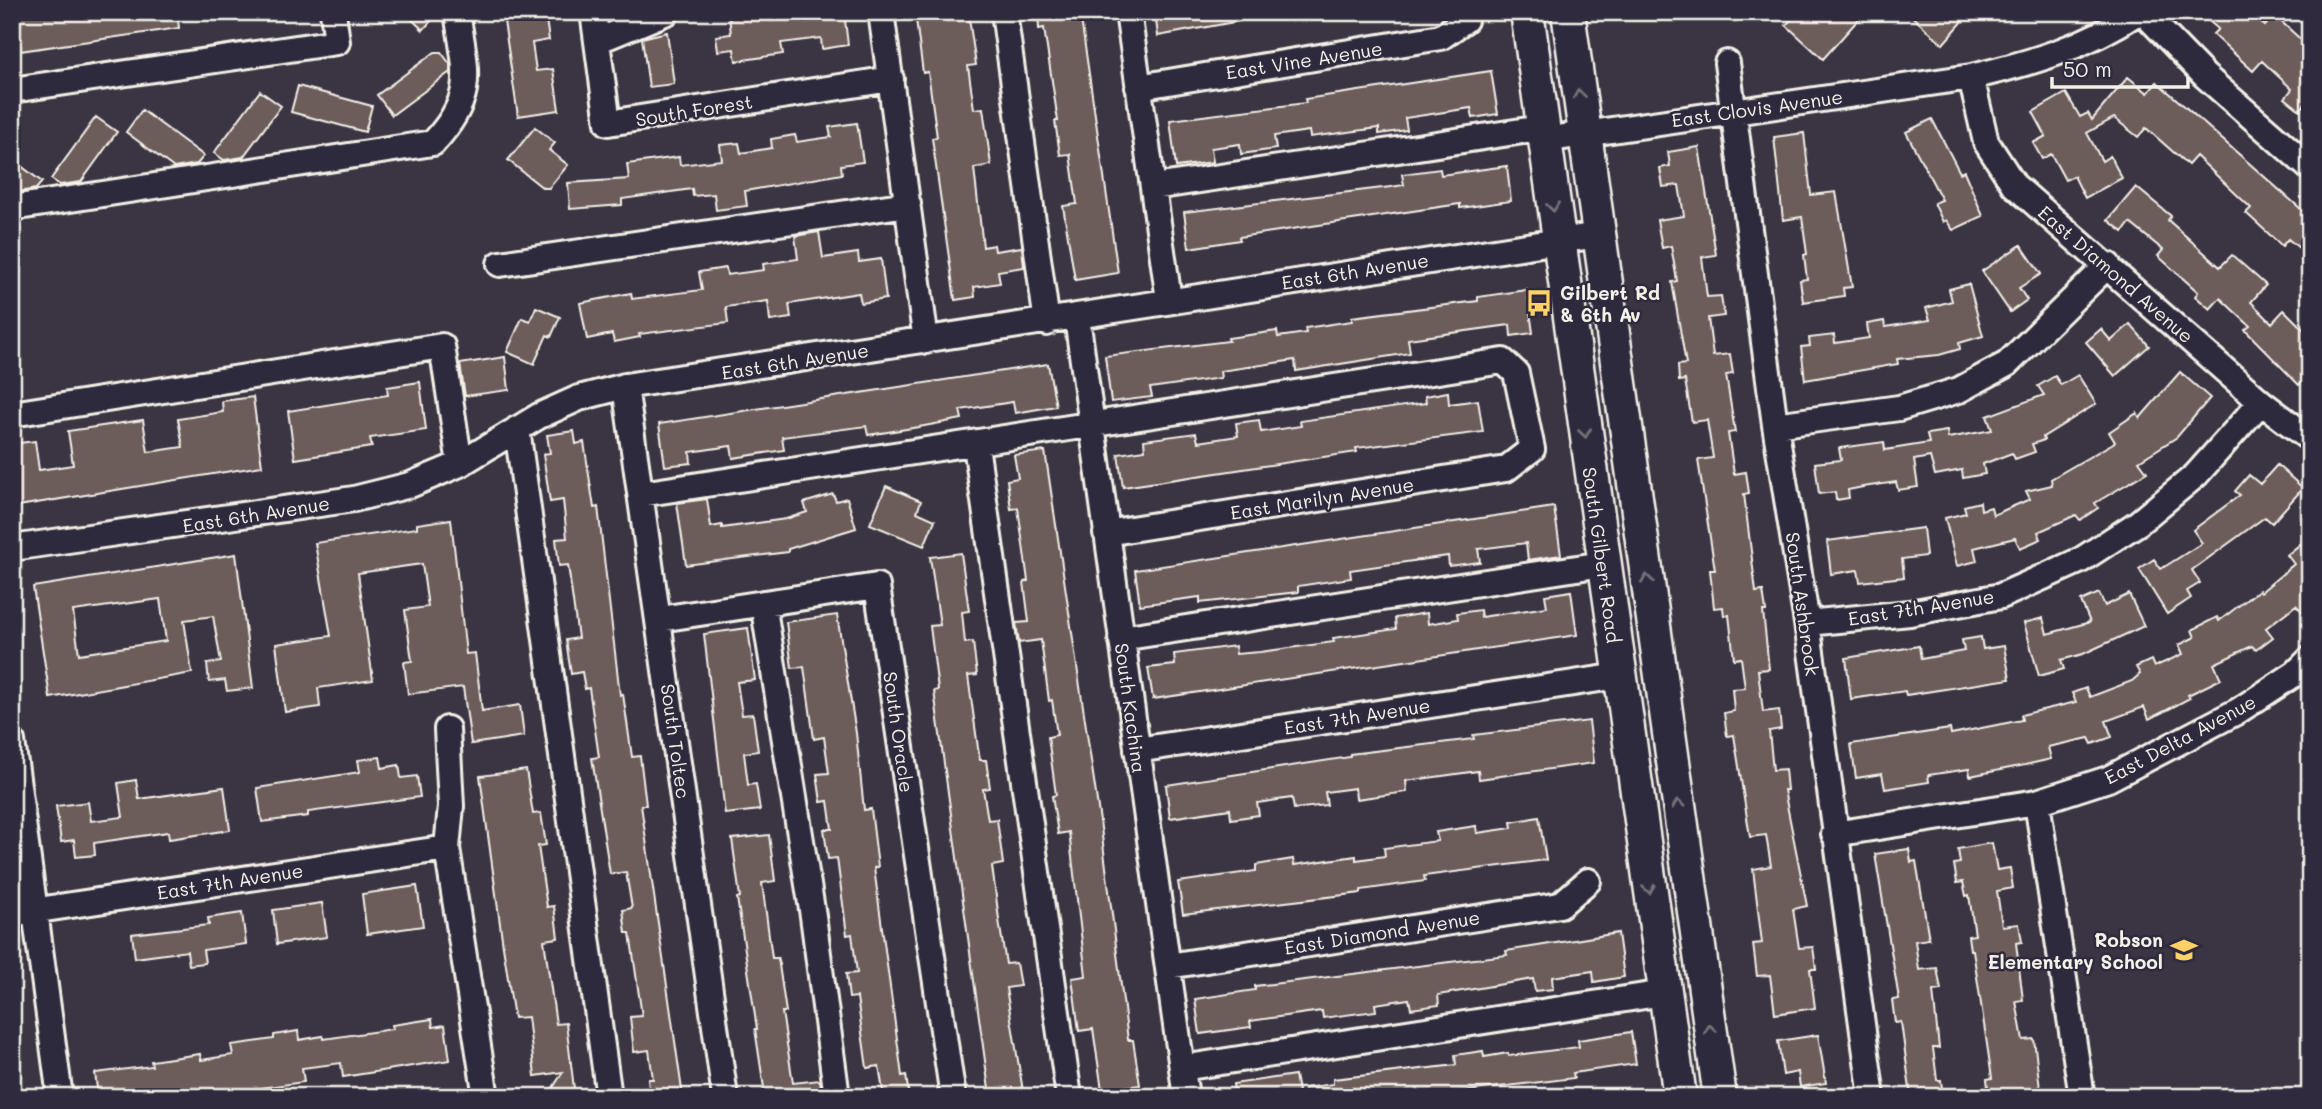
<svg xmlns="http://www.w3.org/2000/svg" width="2322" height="1109" font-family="Mali,sans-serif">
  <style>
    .building { fill: #6c5c5a; stroke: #f4f1e8; stroke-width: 2; fill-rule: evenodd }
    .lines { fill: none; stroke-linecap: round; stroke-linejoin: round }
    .minor-casing { stroke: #f4f1e8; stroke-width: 30 }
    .major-casing { stroke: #f4f1e8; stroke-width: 37 }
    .minor { stroke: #2f2a3d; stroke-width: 24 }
    .major { stroke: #2f2a3d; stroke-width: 32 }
    .oneway { stroke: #747079 }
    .labels { text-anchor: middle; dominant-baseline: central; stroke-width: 5; stroke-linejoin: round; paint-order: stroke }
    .street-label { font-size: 19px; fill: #f4f1e8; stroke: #2f2a3d }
    .poi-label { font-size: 19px; font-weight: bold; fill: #f4f1e8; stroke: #2f2a3d; text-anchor: start }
  </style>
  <rect width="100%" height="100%" fill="#3b3443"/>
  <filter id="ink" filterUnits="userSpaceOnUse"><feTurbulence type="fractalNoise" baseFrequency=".0143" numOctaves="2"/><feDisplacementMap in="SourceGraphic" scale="14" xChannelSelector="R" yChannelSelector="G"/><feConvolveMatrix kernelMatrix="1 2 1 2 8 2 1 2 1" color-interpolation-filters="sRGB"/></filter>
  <g filter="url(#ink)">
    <path class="building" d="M14 12H177L179 28 20 51Z
      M404 12H439L423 30Z
      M521 12H545L549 40 532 43 536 71 553 69 559 110 518 116 504 21 522 18Z
      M750 12H844L848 45 822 49 821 38 781 43 783 54 736 61 734 49 718 51 716 36 731 34 729 15Z
      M915 12H951L952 20 969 18 976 65 968 66 974 109 983 108 991 165 974 168 983 247 994 245 995 251 1022 247 1024 267 998 271 1000 283 974 287 975 297 955 300 932 138 937 137 928 72 923 73Z
      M1038 12H1080L1118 273 1075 280 1063 206 1077 204 1070 154 1060 155 1055 121H1058L1044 28 1039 29Z
      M1155 12H1239L1240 21 1158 36Z
      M1798 12H1865L1823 59 1786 25Z
      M1907 12H1971L1943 44Z
      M2199 12H2249L2265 26 2274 15 2310 48V98L2300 110 2285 98 2292 89 2262 61 2253 71 2213 34 2218 29Z
      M667 32 674 84 649 87 642 38Z
      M435 52H441L450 64V72L392 115 377 95Z
      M1491 71 1498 114 1473 118 1471 108 1405 118 1407 130 1379 134V128L1310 137 1309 131 1274 136 1276 149 1241 154 1240 144 1211 148 1213 162 1176 167 1170 120 1306 103 1305 99Z
      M2128 77 2148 93 2157 82 2310 217V257L2288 239 2282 246 2246 213 2251 208 2196 156 2188 165 2146 128 2138 137 2114 118 2087 133 2102 161 2110 156 2122 178 2085 198 2074 176 2065 180 2051 154 2042 159 2033 143 2046 136 2033 112 2066 93 2080 117 2088 113 2092 120Z
      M298 86 372 106 365 132 291 112Z
      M260 91 281 106 243 157 224 160 214 153Z
      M142 110 204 156 197 164 174 168 126 132Z
      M96 117 117 132 81 182 60 185 51 179Z
      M1932 119 1960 173 1964 171 1983 216 1953 230 1946 220 1943 222 1934 203 1942 200 1906 132Z
      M857 123 863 162 841 165 842 174 745 191 747 206 716 210 714 194 693 196 692 189 622 199V205L570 209 568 183 629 179 627 164 679 157 680 165 722 160 720 145 739 143 741 153 772 148 771 139 795 135 797 142 831 137 829 127Z
      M535 127 555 143 549 150 568 165 549 188H543L508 160Z
      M1804 133 1811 195 1836 192 1852 287 1843 288 1844 296 1803 302 1800 280 1807 279 1804 255 1807 254 1802 217 1783 220 1774 137Z
      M1699 147 1716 255 1702 257 1707 297 1721 296 1724 316 1708 318 1713 356 1730 354 1733 374 1726 375 1735 432 1728 433 1734 474 1746 472 1749 493 1744 494 1756 592 1763 591 1766 611H1763L1769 669 1758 670 1763 712 1779 710 1781 729 1769 731 1773 770 1785 769 1787 790H1784L1807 906 1793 909 1799 948 1813 947 1816 969H1810L1815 1008 1775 1014 1770 975 1757 976 1753 944 1762 943 1753 869 1771 866 1766 835 1750 837 1734 735 1727 736 1724 713 1734 711 1732 689 1745 688 1741 658 1734 659 1729 615 1724 616 1723 607 1714 608 1710 570H1715L1698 460 1713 458 1707 420 1692 422 1685 380 1679 381 1678 365 1686 364 1672 282 1677 281 1671 246 1662 248 1657 220 1684 216 1679 185 1663 187 1660 168 1670 166 1668 152Z
      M12 159 42 182 36 189 12 193Z
      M1507 166 1511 201 1460 208V204L1379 216 1239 237 1240 240 1189 248 1184 212 1391 187 1404 185 1402 174 1440 169 1441 175Z
      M2136 187 2171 216 2168 220 2220 267 2232 255 2266 285 2251 302 2272 323 2284 310 2310 336V374L2299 385 2245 330 2250 326 2220 298 2210 309 2195 296 2198 292 2158 256 2163 250 2130 223 2123 232 2108 220Z
      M819 232 823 258 858 253 859 262 881 259 886 299 861 303 859 293 789 304 791 318 770 321 768 301 726 307 728 323 639 334 640 337 614 342 612 334 587 339 580 303 631 293 632 299 702 290 699 272 726 268 727 275 764 270 763 264 798 259 795 236Z
      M2021 245 2041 274 2019 288 2027 300 2010 312 1982 271Z
      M1969 284 1983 336 1959 343 1960 349 1939 355 1897 359 1898 364 1805 380 1801 347 1810 346 1809 338 1834 335 1835 343 1869 338 1867 324 1884 321 1885 327 1930 320 1926 308 1952 301 1949 289Z
      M1527 290 1533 333 1511 336 1510 325 1408 339 1410 353 1296 371 1295 360 1220 371 1221 378 1150 388 1152 397 1111 402 1105 356 1229 341 1228 338 1277 331 1278 337 1306 333 1305 328 1352 321V317L1478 301V297Z
      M536 307 560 317 551 337 547 335 534 364 507 352 522 318 530 321Z
      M2130 324 2149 346 2115 376 2086 342 2101 329 2111 341Z
      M505 357 509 390 465 396 460 364Z
      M1048 364 1056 406 1015 413 1013 402 960 410 962 419 919 427 868 435 866 426 782 437 784 450 733 458 731 446 690 452 691 463 665 466 659 424Z
      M2180 372 2210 398 2177 437 2139 461 2147 472 2095 503 2098 508 2080 520 2076 515 2038 532 2041 539 2020 548 2015 538 1974 548 1977 561 1957 566 1945 518 1966 513 1964 506 1980 502 1981 510 1991 507 1993 515 2030 499 2026 491 2052 485 2051 479 2115 442 2109 432 2137 413 2140 418Z
      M2078 375 2096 404 2043 437 2044 440 2032 444 2035 452 2015 459 2012 453 1983 464 1985 474 1963 478 1962 470 1935 475 1930 457 1914 460 1918 487 1898 490 1896 482 1863 487 1848 490 1849 498 1836 500 1835 492 1819 494 1815 463 1841 460 1839 448 1884 442 1885 450 1929 443 1927 434 1947 431 1948 438 1992 430 1987 416 2044 395 2038 386 2055 376 2061 385Z
      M420 382 426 430 370 438 372 447 295 459 288 411 388 395 387 387Z
      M1448 392 1449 404 1478 400 1483 432 1356 448 1357 452 1123 487 1118 454 1145 450 1144 440 1196 433 1198 442 1238 436 1236 423 1259 420 1261 432 1301 426 1300 421 1426 403 1425 396Z
      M253 397 262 466 12 507V444L35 441 39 470 73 465 68 431 143 420 148 452 183 447 178 419 223 412 222 401Z
      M574 431 576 444 584 442 594 508 598 507 620 695 623 694 632 757 640 756 646 805H641L683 1097H650L648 1079H653L649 1050 634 1052 630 1017 642 1016 630 933H626L623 910 632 908 626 872 610 874 592 758 599 757 589 688 585 689 582 672 571 674 566 640 578 638 568 565 559 566 556 539 567 538 563 500 550 502 543 454 550 453 547 435Z
      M1045 451 1101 828 1128 1040H1133L1140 1085 1102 1090 1093 1029 1079 1031 1072 978 1086 976 1069 832 1058 834 1052 796 1056 795 1048 737 1057 735 1052 700 1049 701 1041 640 1019 643 1016 623 1029 622 1024 582 1028 581 1018 508 1011 509 1007 480 1018 478 1014 455Z
      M2277 465 2303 488 2272 523 2265 517 2192 570 2200 583 2187 591 2191 598 2167 614 2139 569 2154 559 2161 569 2202 543 2193 530 2240 495 2235 491 2249 475 2260 484Z
      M886 486 921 501 917 512 935 520 924 546 870 524Z
      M833 494 836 501 847 498 856 528 788 549V552L686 565 677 503 707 499 711 527 722 525V528L786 519 807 512 804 503Z
      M1554 507 1561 555 1528 560 1526 543 1478 549 1480 562 1449 566 1448 556 1350 570 1351 578 1298 586V592L1200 603V597L1140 605 1135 570Z
      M451 519 466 654 475 653 482 711 520 705 524 736 471 744 463 687 408 694 404 662 412 661 405 610 428 607 422 564 358 573 373 680 318 688 320 707 285 712 276 644 331 636 315 543 417 528V524Z
      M1923 528 1926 556 1902 559 1904 577 1860 582 1858 570 1831 574 1827 541Z
      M2304 541 2310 548V620L2296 605 2266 628 2273 637 2256 650 2252 646 2214 664 2221 679 2188 695 2190 698 2167 710 2149 719 2144 707 2106 721 2112 737 2092 744 2089 738 2048 747 2051 759 2025 765 1970 776 1969 769 1928 775 1929 782 1885 789 1882 774 1856 778 1851 744 1950 729 1951 734 2022 720 2021 715 2076 702 2072 693 2086 688 2090 697 2132 681 2140 674 2136 667 2151 660 2154 667 2183 654 2179 645 2195 637 2192 630 2217 617 2219 621 2259 590 2261 592 2294 564 2287 555Z
      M961 553 969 611 962 612 965 643 973 642 977 675 968 676 978 748 980 760H986L990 788 983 789 988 820 997 819 1003 864 992 866 1000 927 1006 964 1016 963 1020 986 1006 988 1024 1097H990L934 691 938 690 930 626 940 625 930 557Z
      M236 554 253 688 227 691 225 680 209 682 207 664 221 662 213 616 184 620 192 673 50 698 33 587ZM160 599 166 641 79 654 73 611Z
      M1571 591 1577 635 1153 699 1148 668 1175 665 1174 654 1235 646 1236 654 1260 652 1334 642 1333 638 1396 629 1395 618 1427 613 1428 624 1458 619 1457 613 1480 610 1481 617 1521 611 1547 607 1545 595Z
      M2099 593 2105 606 2129 594 2144 626 2083 654 2061 660 2064 669 2039 676 2024 623 2043 618 2047 634 2090 622 2081 601Z
      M837 615 856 733 864 810 871 809 878 867 874 868 902 1076 906 1075 909 1097H884L879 1066 867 1068 857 997 849 998 846 974 857 973 852 934 847 935 837 858 828 859 824 829H832L828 801 821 802 817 774 829 773 824 737 814 739 804 667 792 668 786 622Z
      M748 628 755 680 737 682 742 715 753 714 758 751 744 753 748 785 756 784 760 810 725 814 704 634Z
      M1981 637 1983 649 2004 646 2010 679 1906 695 1905 691 1851 699 1846 658 1919 646 1921 659 1964 651 1962 640Z
      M1589 721 1594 763 1479 779 1478 771 1406 781 1407 792 1356 799 1355 788 1325 792 1327 805 1294 809 1292 798 1257 803 1259 815 1231 819 1230 809 1170 818 1166 785 1350 757V754L1474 739 1473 735Z
      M380 757 382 768 399 765 401 778 417 776 420 797 308 812V816L262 822 257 788 360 772 358 760Z
      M526 770 533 814 541 813 546 845 538 846 547 907 554 906 558 938 544 940 556 1024 566 1023 575 1097H547L563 1072 535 1076 528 1017 514 1018 503 946 480 776Z
      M136 780 139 799 224 787 230 830 169 839 168 832 94 843 95 855 76 857 74 840 61 842 56 806 88 802 91 821 123 817 118 783Z
      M1539 817 1546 860 1424 876 1425 881 1361 890V893L1183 914 1178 882 1256 871V865L1293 859 1294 865 1356 856V860L1385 856 1384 848 1438 841 1436 832 1476 826 1477 833 1512 828 1511 822Z
      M769 835 775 881 762 883 772 958H778L786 1012H782L793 1083 820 1080 822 1097H762L764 1088 755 1029H757L737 898 740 897 732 839Z
      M1992 843 1997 870 2010 868 2013 888 1997 891 2002 926 2019 924 2022 942 2016 943 2023 1000 2016 1001 2023 1040 2034 1039 2041 1097H1989L1987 1079 1992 1078 1973 950H1970L1968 936 1975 935 1969 895 1966 896 1963 882 1957 883 1954 864 1960 863 1958 849Z
      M1909 849 1911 862 1916 861 1929 939 1915 941 1919 970 1937 968 1941 990 1933 991 1939 1048H1933L1937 1080H1941L1943 1097H1911L1901 1022 1895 1023 1892 1000 1899 999 1875 854Z
      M417 886 423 926 367 934 362 894Z
      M322 903 327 937 277 944 273 910Z
      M242 913 246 944 203 950 205 963 189 965 187 951 135 958 132 934 209 925 208 918Z
      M1618 933 1624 977 1594 982 1593 971 1552 977 1553 989 1535 991 1533 979 1438 995 1439 1005 1411 1009 1409 999 1375 1004 1376 1011 1323 1018 1322 1011 1250 1021 1251 1027 1200 1034 1195 999 1255 990V986L1507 955 1506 951Z
      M432 1019 433 1027 445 1025 450 1060 343 1077 341 1063 302 1068 304 1082 196 1097 98 1096 95 1073 152 1066 151 1061 200 1054 201 1060 233 1055 231 1045 274 1039V1035L298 1031 299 1040 323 1036 324 1039 393 1029 392 1025Z
      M1631 1032 1636 1064 1573 1073 1574 1078 1450 1093V1097H1305L1304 1088 1333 1084V1079L1456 1065 1455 1055 1483 1051 1484 1057 1508 1053 1509 1056 1579 1047 1578 1040Z
      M1818 1035 1826 1083 1800 1087 1798 1072 1783 1075 1778 1041Z
      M1295 1075 1299 1097H1235L1233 1084Z"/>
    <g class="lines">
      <defs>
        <path id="minor" d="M593 12 608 123 891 79
          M881 12 926 341
          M1004 12 1047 323
          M1128 12 1169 300
          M2143 12 2205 76 2310 168
          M597 41 667 12
          M1727 63 1775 425 1807 623 1872 1097
          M1971 77 1986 142 2014 185 2261 402 2310 439
          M1138 87 1441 37 1465 20 1464 12
          M12 90 337 42 333 12
          M1544 140 1971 77C2032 63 2085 47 2138 12
          M1154 187 1542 128
          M12 208 433 143C477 96 466 72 457 12
          M500 264 908 204
          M1077 318 1186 1097
          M625 386 725 1097
          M12 414 442 346 460 464
          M1775 425 1899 408 1959 390 2007 364 2108 265
          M517 429 609 1097
          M976 445 1069 1097
          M641 494 1503 361 1516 373 1532 449 1506 469 1106 533
          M12 548 354 499 410 485 460 464 539 416 579 398 625 386C950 337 1274 285 1598 235
          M763 603 813 916 837 1097
          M660 619 877 586 953 1097
          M1807 623 1910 613 2001 596 2081 560 2138 523 2196 475 2261 402
          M1121 638 1603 564
          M447 729 451 806 447 848 486 1097
          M12 741 60 1097
          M1137 750 1619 676
          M2037 802 2082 1097
          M1834 834 2037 802 2108 779 2238 711 2296 673 2310 659
          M12 914 447 848
          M1168 966 1560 905 1588 881
          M1182 1068 1664 993"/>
        <path id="major" d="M1527 12 1680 1097
          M1568 12 1720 1097"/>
      </defs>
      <use href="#minor" class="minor-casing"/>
      <use href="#major" class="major-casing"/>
      <use href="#minor" class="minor"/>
      <use href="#major" class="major"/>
    </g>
    <defs><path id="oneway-chevron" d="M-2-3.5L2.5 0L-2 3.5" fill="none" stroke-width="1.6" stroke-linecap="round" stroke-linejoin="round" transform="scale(1.75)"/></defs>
    <g class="oneway">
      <use href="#oneway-chevron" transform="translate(1579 94) rotate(-98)"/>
      <use href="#oneway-chevron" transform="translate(1553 207) rotate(82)"/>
      <use href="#oneway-chevron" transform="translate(1585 433) rotate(82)"/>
      <use href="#oneway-chevron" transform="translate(1647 579) rotate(-98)"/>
      <use href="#oneway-chevron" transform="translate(1678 804) rotate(-98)"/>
      <use href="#oneway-chevron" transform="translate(1649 889) rotate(82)"/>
      <use href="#oneway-chevron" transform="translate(1710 1029) rotate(-98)"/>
    </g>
  </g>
  <defs>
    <symbol id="bus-bare" viewBox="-9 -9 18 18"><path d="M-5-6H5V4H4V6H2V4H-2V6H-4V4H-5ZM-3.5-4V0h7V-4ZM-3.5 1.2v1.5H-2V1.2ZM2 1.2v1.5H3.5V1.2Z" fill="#ffd166" stroke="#2f2a3d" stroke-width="2.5" paint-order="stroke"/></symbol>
    <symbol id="school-bare" viewBox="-9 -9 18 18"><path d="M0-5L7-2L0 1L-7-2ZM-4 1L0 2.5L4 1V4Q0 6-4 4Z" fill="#ffd166" stroke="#2f2a3d" stroke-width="2.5" paint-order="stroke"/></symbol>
  </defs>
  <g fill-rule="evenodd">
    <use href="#bus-bare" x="1520" y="284" width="38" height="38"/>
    <use href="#school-bare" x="2165" y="931" width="38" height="38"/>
  </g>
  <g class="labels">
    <g class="street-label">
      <text transform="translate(1304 60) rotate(-9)">East Vine Avenue</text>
      <text transform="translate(1757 108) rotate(-8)">East Clovis Avenue</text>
      <text transform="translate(694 110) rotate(-9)">South Forest</text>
      <text transform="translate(1355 271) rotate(-9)">East 6th Avenue</text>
      <text transform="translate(2116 274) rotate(41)">East Diamond Avenue</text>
      <text transform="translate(795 361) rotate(-9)">East 6th Avenue</text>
      <text transform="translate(1322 498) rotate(-9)">East Marilyn Avenue</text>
      <text transform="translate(256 514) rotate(-9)">East 6th Avenue</text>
      <text transform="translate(1602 555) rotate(82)">South Gilbert Road</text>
      <text transform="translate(1803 604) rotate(82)">South Ashbrook</text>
      <text transform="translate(1921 607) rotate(-9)">East 7th Avenue</text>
      <text transform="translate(1131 708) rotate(82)">South Kachina</text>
      <text transform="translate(1357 716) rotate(-9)">East 7th Avenue</text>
      <text transform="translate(899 732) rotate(82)">South Oracle</text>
      <text transform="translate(2180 739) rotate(-28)">East Delta Avenue</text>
      <text transform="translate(676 741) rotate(82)">South Toltec</text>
      <text transform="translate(230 881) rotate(-9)">East 7th Avenue</text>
      <text transform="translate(1382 932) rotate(-9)">East Diamond Avenue</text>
    </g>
    <g class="poi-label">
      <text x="1560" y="292">Gilbert Rd<tspan x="1560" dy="22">&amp; 6th Av</tspan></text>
      <text x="2163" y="939" text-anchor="end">Robson<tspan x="2163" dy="22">Elementary School</tspan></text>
    </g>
  </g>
  <rect width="2322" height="1109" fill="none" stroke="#2f2a3d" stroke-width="42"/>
  <rect x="21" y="21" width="2280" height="1067" fill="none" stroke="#f4f1e8" stroke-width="2.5" filter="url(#ink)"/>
  <path d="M2052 77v10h136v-10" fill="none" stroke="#f4f1e8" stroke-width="3.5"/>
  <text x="2063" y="77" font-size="21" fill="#f4f1e8" stroke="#2f2a3d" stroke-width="5" paint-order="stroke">50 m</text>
</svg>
